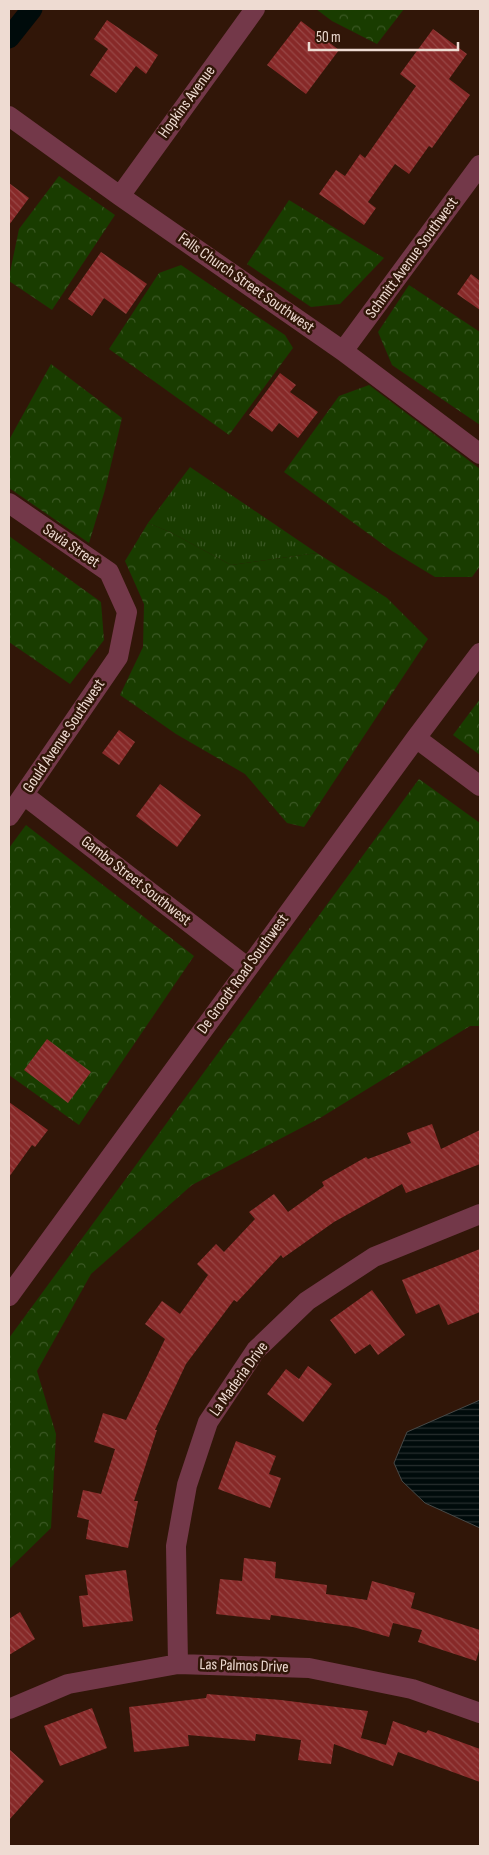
<svg xmlns="http://www.w3.org/2000/svg" width="489" height="1855" font-family="'Sofia Sans Condensed',sans-serif">
  <style>
    .grass { fill: url(#grass-tufts) }
    .forest { fill: url(#forest-crowns) }
    .water { fill: url(#water-rules); stroke: #474947 }
    .lines { fill: none; stroke-linecap: round; stroke-linejoin: round }
    .canal { stroke: #000b0b; stroke-width: 21 }
    .building { fill: url(#building-back-hatch) }
    .minor { stroke: #733849; stroke-width: 20 }
    .labels { text-anchor: middle; dominant-baseline: central; stroke-width: 5; stroke-linejoin: round; paint-order: stroke }
    .street-label { font-size: 16px; fill: #eedbd2; stroke: #311608 }
  </style>
  <defs>
    <pattern id="grass-tufts" width="24" height="20" patternUnits="userSpaceOnUse" patternTransform="scale(1.25)"><rect width="24" height="20" fill="#193c00"/><path d="M3 7l-1-3M5 7V3M7 7l1-3M15 17l-1-3M17 17v-4M19 17l1-3" fill="none" stroke="#3b5824"/></pattern>
    <pattern id="forest-crowns" width="20" height="18" patternUnits="userSpaceOnUse" patternTransform="scale(1.25)"><rect width="20" height="18" fill="#193c00"/><path d="M2 6a3 3 0 1 1 6 0M12 15a3 3 0 1 1 6 0" fill="none" stroke="#3b5824"/></pattern>
    <pattern id="water-rules" width="6" height="5" patternUnits="userSpaceOnUse" patternTransform="scale(1.25)"><rect width="6" height="5" fill="#000b0b"/><path d="M0 2.5h6" fill="none" stroke="#262e2e"/></pattern>
    <pattern id="building-back-hatch" width="6" height="6" patternUnits="userSpaceOnUse" patternTransform="scale(1.25)"><rect width="6" height="6" fill="#872928"/><path d="M-1 5l2 2M0 0l6 6M5-1l2 2" fill="none" stroke="#984746"/></pattern>
  </defs>
  <rect width="100%" height="100%" fill="#311608"/>
  <path class="grass" d="M190 467 317 553 231 565 170 532 148 523Z"/>
  <path class="forest" d="M316 9H404L377 44 332 21Z
    M59 176 115 215 52 310 9 281V277L19 229Z
    M289 200 384 258 340 304 311 307 247 264Z
    M181 265 285 335 293 348 229 435 109 349 159 273Z
    M409 285 480 332V425L392 365 378 332Z
    M51 364 122 418 105 490 89 543 9 488V440Z
    M369 385 480 469V566L472 577H435L392 551 284 472 339 396Z
    M148 523 170 532 231 565 317 553 387 598 428 639 304 827 287 823 245 774 176 734 120 695 143 647 144 604 125 561Z
    M9 536 101 602 104 640 70 684 9 642Z
    M480 699V755L453 735Z
    M419 779 480 823V1026H470L320 1118 192 1185 91 1274 37 1371 56 1434 51 1528 9 1569V1338Z
    M26 825 194 956 79 1125 9 1075V848Z"/>
  <path class="water" d="M480 1400V1528L425 1503 402 1481 394 1463 407 1432Z"/>
  <g class="lines">
    <path class="canal" d="M9 38 32 9"/>
  </g>
  <path class="building" d="M107 20 158 55 146 74 136 66 116 93 90 75 108 49 94 39Z
    M301 21 339 50 306 94 267 65Z
    M433 29 467 54 449 79 470 95 432 148 429 146 409 174 395 164 368 202 376 208 364 225 319 194 336 170 345 176 360 154 365 158 416 86 400 74Z
    M9 183 29 198 9 225Z
    M101 252 147 284 126 314 104 298 92 316 68 299Z
    M471 274 480 281V310L457 294Z
    M280 373 296 385 290 392 318 412 298 438 279 423 272 432 249 415Z
    M119 730 135 742 119 765 102 753Z
    M160 784 201 815 177 847 136 816Z
    M47 1039 91 1072 68 1103 24 1070Z
    M9 1102 48 1130 35 1147 32 1145 9 1177Z
    M432 1124 441 1149 480 1130V1164L406 1193 402 1184 334 1222 283 1258 281 1255 237 1302 234 1300 186 1364 155 1430H157L134 1501H138L128 1548 86 1539 89 1520 77 1517 83 1490 101 1494 115 1449 94 1442 103 1413 126 1420 165 1339 145 1324 162 1301 180 1314 208 1275 197 1264 216 1244 224 1252 255 1219 249 1212 274 1194 288 1212 324 1186 322 1182 366 1157 368 1159 411 1143 407 1133Z
    M480 1249V1312L448 1325 439 1304 416 1314 402 1280Z
    M372 1290 405 1335 378 1355 370 1344 355 1354 330 1320Z
    M308 1366 332 1384 303 1422 267 1394 286 1369 299 1379Z
    M236 1441 276 1456 269 1474 281 1478 270 1508 218 1489Z
    M244 1558 276 1562 275 1578 327 1585 326 1594 367 1600 372 1581 415 1593 411 1608 480 1630V1647L476 1661 418 1642 422 1630 393 1623 389 1637 353 1627 271 1615 270 1620 216 1614 220 1579 242 1581Z
    M126 1570 133 1621 83 1627 79 1596 88 1595 85 1575Z
    M20 1612 35 1639 9 1655V1619Z
    M207 1694 281 1700 368 1711 361 1738 386 1745 393 1721 426 1733 428 1730 480 1749V1782L398 1752 393 1766 334 1744 331 1764 298 1760 301 1740 256 1734 255 1741 188 1735 189 1746 134 1752 129 1707 206 1698Z
    M92 1708 107 1748 60 1766 44 1726Z
    M9 1749 44 1781 9 1820Z"/>
  <g class="lines">
    <path class="minor" d="M9 116 120 196 343 351 480 454
      M120 196 255 9
      M343 351 480 165
      M9 503 109 572 127 612 118 657 9 816
      M416 738 480 786
      M24 795 248 968
      M9 1296 416 738 480 653
      M178 1664 176 1546 187 1485 208 1422 256 1350 307 1301 374 1257 480 1214
      M9 1709 68 1684 178 1664 309 1668 412 1689 480 1713"/>
  </g>
  <g class="labels">
    <g class="street-label">
      <text transform="translate(187 102) rotate(-54)">Hopkins Avenue</text>
      <text transform="translate(412 258) rotate(-54)">Schmitt Avenue Southwest</text>
      <text transform="translate(246 283) rotate(35)">Falls Church Street Southwest</text>
      <text transform="translate(71 546) rotate(34)">Savia Street</text>
      <text transform="translate(64 736) rotate(-56)">Gould Avenue Southwest</text>
      <text transform="translate(136 881) rotate(38)">Gambo Street Southwest</text>
      <text transform="translate(243 974) rotate(-54)">De Groodt Road Southwest</text>
      <text transform="translate(239 1379) rotate(-54)">La Maderia Drive</text>
      <text transform="translate(244 1666) rotate(2)">Las Palmos Drive</text>
    </g>
  </g>
  <rect width="489" height="1855" fill="none" stroke="#eedbd2" stroke-width="20"/>
  <path d="M309 42v8h149v-8" fill="none" stroke="#eedbd2" stroke-width="2.5"/>
  <text x="316" y="42" font-size="15" fill="#eedbd2" stroke="#311608" stroke-width="4" paint-order="stroke">50 m</text>
</svg>
